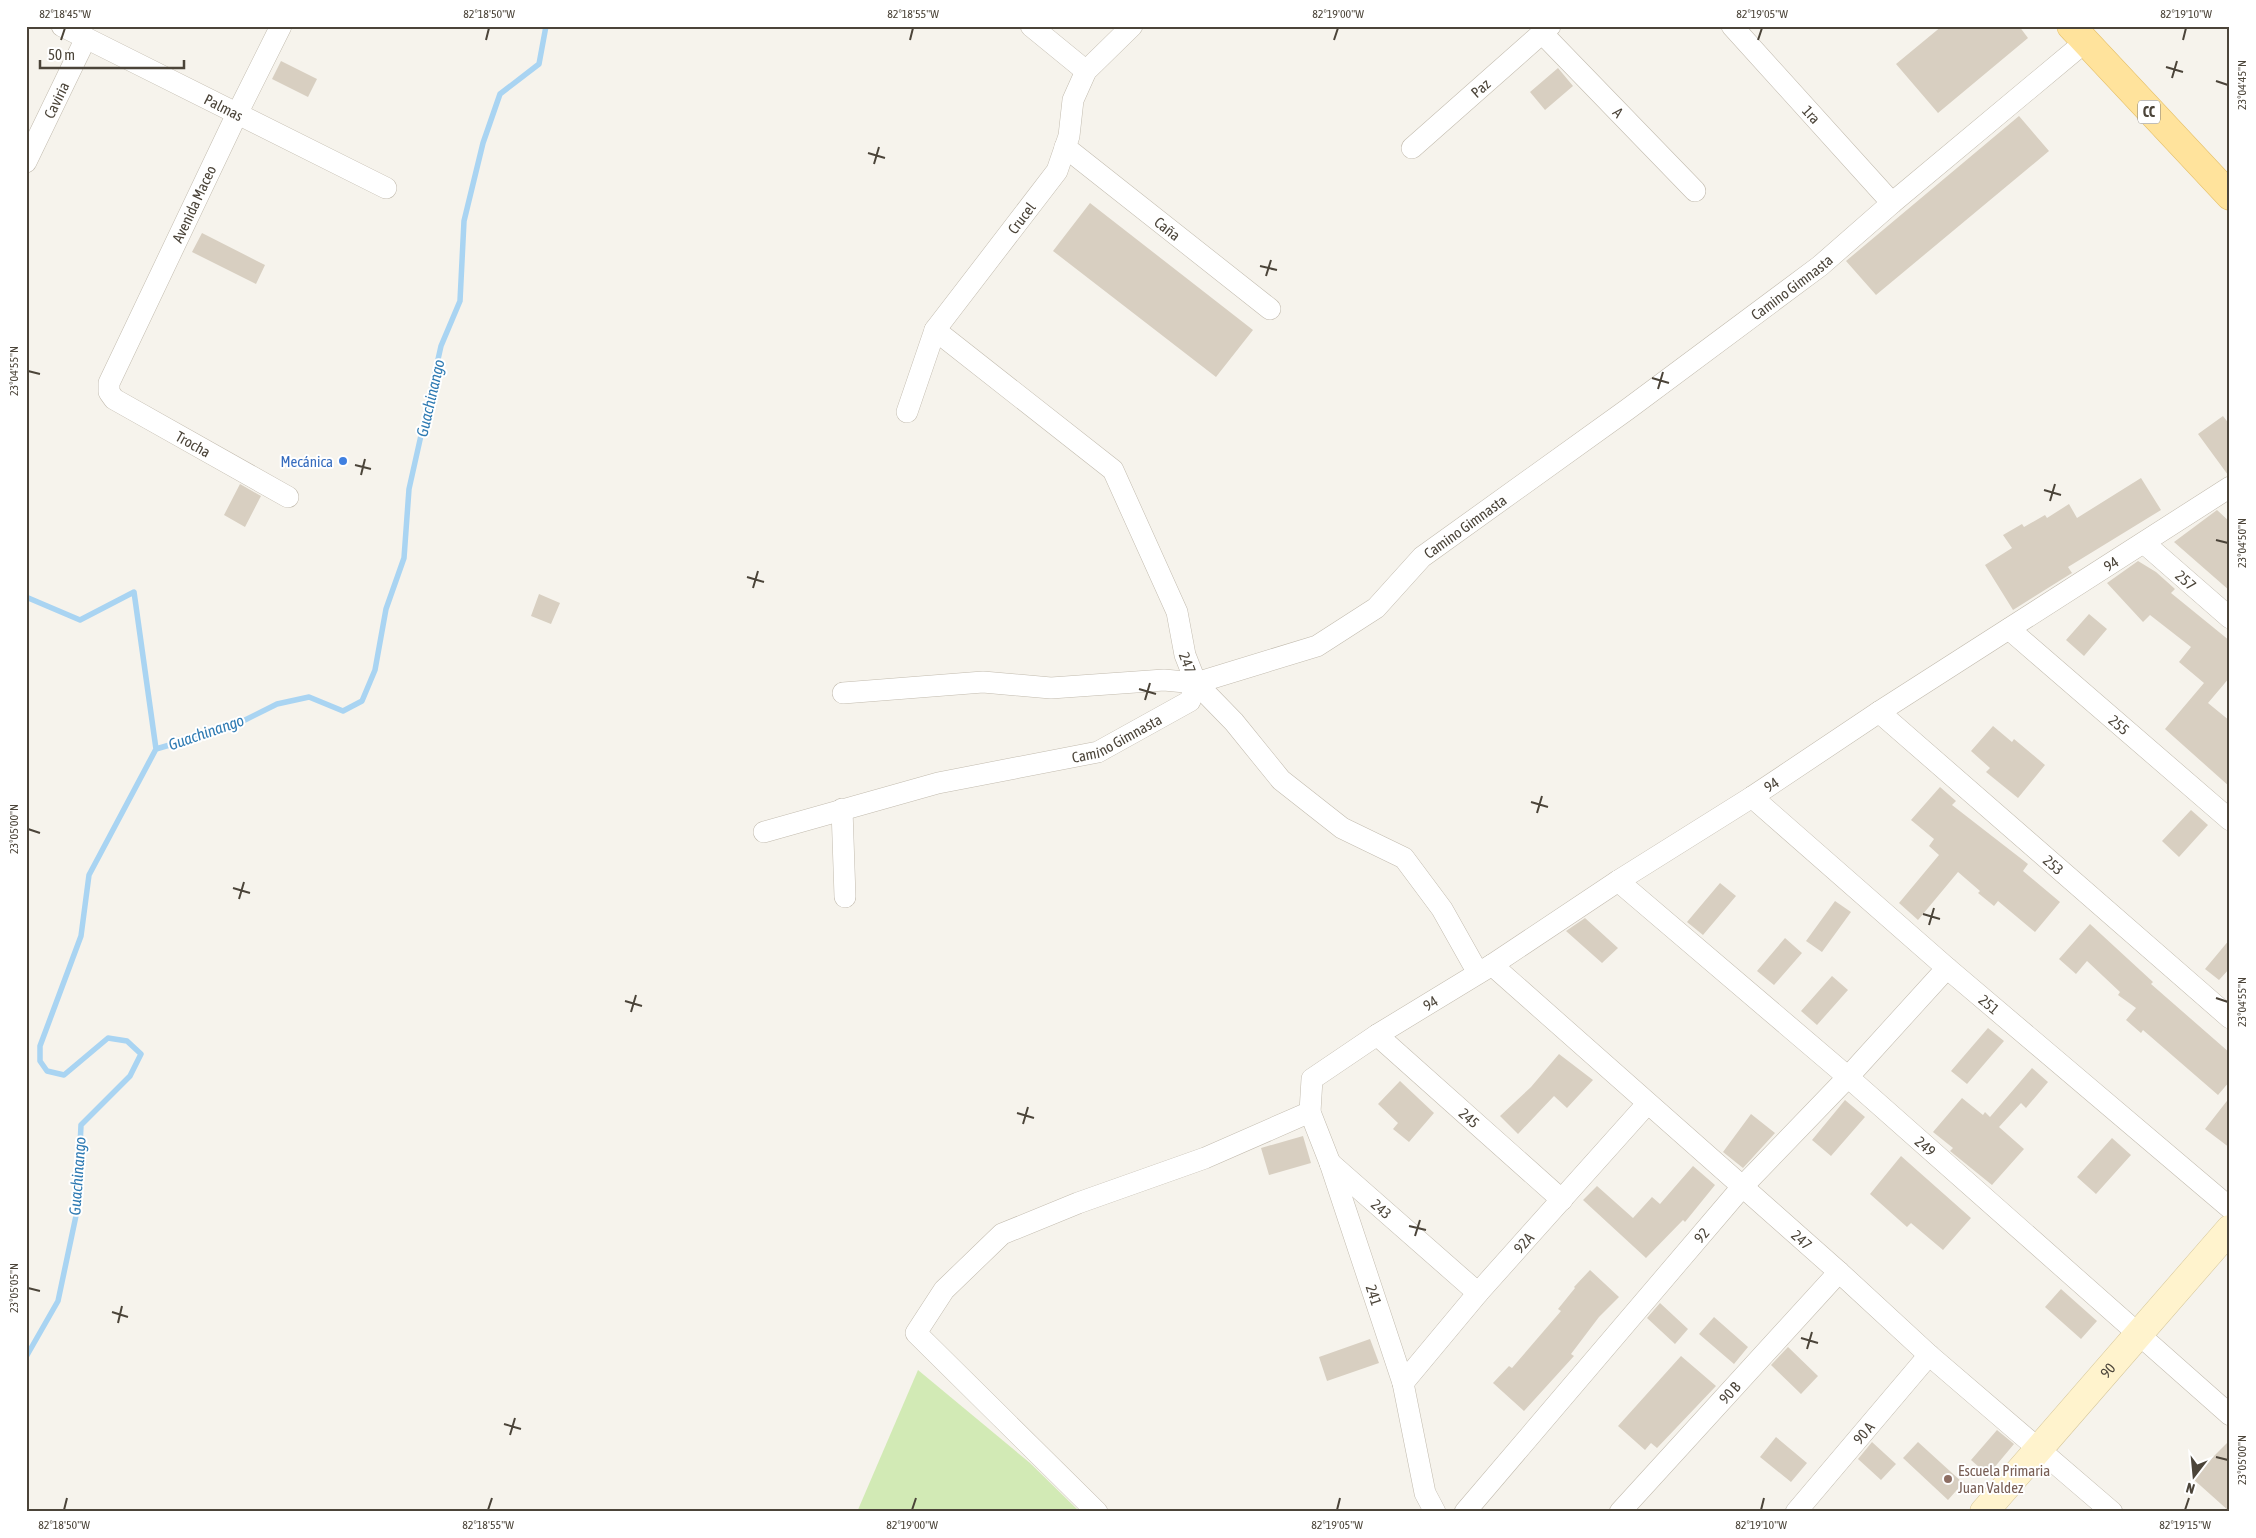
<svg xmlns="http://www.w3.org/2000/svg" width="2256" height="1538" font-family="'Asap Condensed',sans-serif">
  <style>
    .green { fill: #d2eab5 }
    .lines { fill: none; stroke-linecap: round; stroke-linejoin: round }
    .stream { stroke: #a9d4f2; stroke-width: 5.5 }
    .building { fill: #d8cfc1 }
    .street-casing { stroke: #c2bbae; stroke-width: 22 }
    .secondary-casing { stroke: #d6c79b; stroke-width: 29 }
    .primary-casing { stroke: #e6c16a; stroke-width: 29 }
    .street { stroke: #fff; stroke-width: 21 }
    .secondary { stroke: #fff3cd; stroke-width: 28 }
    .primary { stroke: #ffe39c; stroke-width: 28 }
    .ticks { fill: none; stroke: #4b4439; stroke-width: 2 }
    .shop-dot { fill: #3f7fe0; stroke: #fff; stroke-width: 2 }
    .education-dot { fill: #8d6e63; stroke: #fff; stroke-width: 2 }
    .labels { text-anchor: middle; dominant-baseline: central; stroke-width: 4; stroke-linejoin: round; paint-order: stroke }
    .shield { fill: #fff; stroke: #817c74; stroke-width: 1 }
    .shield-label { font-size: 14px; font-weight: bold; fill: #4b4439 }
    .street-label { font-size: 15px; fill: #4b4439; stroke: #fff }
    .shop-label { font-size: 15px; fill: #366cbe; stroke: #fff; text-anchor: end }
    .education-label { font-size: 15px; fill: #785e54; stroke: #fff; text-anchor: start }
    .water-label { font-size: 16px; font-style: italic; fill: #2e7ab2; stroke: #fff }
    .neatline { fill: none; stroke: #4b4439; stroke-width: 2 }
    .ticks-label { font-size: 12px; text-anchor: middle; fill: #4b4439 }
  </style>
  <rect width="100%" height="100%" fill="#f6f3ec"/>
  <path class="green" d="M918 1370 1030 1463 1080 1512H857Z"/>
  <g class="lines">
    <path class="stream" d="M26 597 80 620 134 592 156 749
      M26 1357 58 1301 77 1211 81 1125 130 1076 141 1054 127 1041 108 1038 64 1075 47 1071 40 1061V1046L81 936 89 875 156 749 231 727 277 704 309 697 343 711 362 701 375 670 386 609 404 558 409 489 441 346 460 301 464 221 483 143 500 94 539 64 546 26"/>
  </g>
  <path class="building" d="M1942 26H2019L2028 38 1938 113 1896 64Z
    M281 61 317 79 308 97 272 79Z
    M1558 68 1573 86 1545 110 1530 92Z
    M2019 116 2049 151 1876 295 1846 261Z
    M1090 203 1253 330 1216 377 1053 251Z
    M202 233 265 265 256 284 192 252Z
    M2223 416 2230 425 2228 475 2198 434Z
    M2141 478 2161 510 2068 567 2072 573 2013 610 1985 565 2012 548 2003 535 2022 524 2024 527 2045 515 2047 518 2069 504 2077 518Z
    M240 484 261 496 245 527 224 515Z
    M2217 510 2230 522V591L2174 542Z
    M2138 561 2156 572 2175 589 2171 593 2230 641V677L2208 703 2230 721V787L2165 729 2204 683 2179 662 2191 647 2150 615 2143 622 2107 583Z
    M539 594 560 603 551 624 531 616Z
    M2089 614 2107 629 2084 656 2066 640Z
    M1993 726 2012 742 2014 739 2045 765 2018 798 1986 772 1990 768 1971 751Z
    M1940 787 1956 801 1952 805 2028 864 2023 871 2060 902 2035 932 1998 901 1994 906 1978 893 1980 891 1958 872 1918 920 1899 903 1939 855 1929 846 1934 839 1911 820Z
    M2191 810 2208 825 2179 857 2162 841Z
    M1720 883 1736 896 1703 935 1687 922Z
    M1835 901 1851 912 1822 952 1806 941Z
    M1585 918 1618 948 1602 963 1566 931Z
    M2090 924 2153 982 2151 984 2230 1053V1081L2218 1095 2143 1030 2141 1033 2126 1020 2136 1008 2118 995 2120 992 2087 961 2076 974 2059 959Z
    M1785 938 1802 953 1774 985 1757 971Z
    M2230 939V968L2219 980 2205 969Z
    M1832 976 1848 990 1817 1025 1801 1011Z
    M1988 1028 2004 1041 1967 1084 1951 1071Z
    M1559 1054 1593 1080 1567 1108 1554 1096 1518 1134 1500 1116 1531 1087Z
    M2032 1068 2048 1082 2026 1108 2021 1103 1999 1127 2024 1149 1992 1185 1950 1151 1953 1148 1933 1132 1962 1098 1983 1115 1985 1112 1990 1117Z
    M1400 1081 1434 1113 1409 1142 1393 1129 1398 1123 1378 1104Z
    M2230 1097V1148L2205 1129Z
    M1845 1100 1865 1117 1831 1156 1812 1140Z
    M1751 1114 1775 1133 1743 1168 1723 1152Z
    M1303 1136 1311 1163 1269 1175 1261 1148Z
    M2112 1138 2131 1155 2096 1194 2077 1177Z
    M1901 1156 1971 1218 1943 1250 1911 1223 1907 1227 1870 1194Z
    M1693 1166 1715 1185 1685 1222 1683 1220 1646 1258 1583 1200 1597 1186 1633 1218 1652 1197 1660 1204Z
    M1590 1270 1619 1297 1599 1317 1571 1354 1574 1356 1524 1411 1493 1383 1509 1366 1512 1368 1561 1311 1558 1309 1575 1288 1574 1287Z
    M2061 1289 2097 1321 2081 1339 2045 1307Z
    M1660 1303 1688 1329 1675 1344 1647 1318Z
    M1714 1317 1748 1347 1734 1364 1699 1334Z
    M1370 1339 1379 1363 1327 1381 1319 1357Z
    M1788 1347 1818 1376 1801 1394 1771 1365Z
    M1681 1356 1716 1386 1657 1448 1651 1443 1645 1450 1618 1426Z
    M1997 1430 2014 1444 1988 1475 1971 1460Z
    M1776 1437 1807 1463 1791 1482 1760 1457Z
    M2230 1440V1512L2192 1478Z
    M1872 1442 1896 1464 1881 1480 1858 1459Z
    M1918 1442 1963 1483 1948 1500 1903 1458Z"/>
  <g class="lines">
    <defs>
      <g id="street">
        <path id="s1" d="M62 26 386 188"/>
        <path id="s2" d="M281 26 237 114 109 383V392L114 399 288 497"/>
        <path d="M1031 26 1086 71"/>
        <path id="s3" d="M1732 26 1892 203"/>
        <path id="s4" d="M1542 33 1695 191"/>
        <path id="s5" d="M1065 147 1270 309"/>
        <path id="s6" d="M1412 148 1550 26"/>
        <path id="s7" d="M26 162 86 38"/>
        <path id="s8" d="M935 330 1113 470 1177 612 1185 655 1196 683 1234 722 1281 780 1342 828 1404 858 1442 909 1478 973"/>
        <path id="s9" d="M907 412 935 330 1057 171 1069 136 1073 100 1086 71 1132 26"/>
        <path id="s10" d="M2144 543 2230 618"/>
        <path id="s11" d="M2009 629 2230 820"/>
        <path d="M843 693 983 682 1051 688 1164 680 1196 683"/>
        <path id="s12" d="M1879 712 2230 1018"/>
        <path id="s13" d="M1752 797 1947 968 2230 1208"/>
        <path d="M842 809 845 897"/>
        <path id="s14" d="M764 832 938 783 1098 752 1190 701 1196 683 1317 646 1376 608 1422 557 1628 409 1820 266 1892 203 2085 42"/>
        <path id="s15" d="M1618 881 1848 1077 2230 1415"/>
        <path id="s16" d="M1492 965 1839 1272 1929 1355 2112 1512"/>
        <path id="s17" d="M1377 1035 1562 1200"/>
        <path id="s18" d="M1330 1163 1478 1293"/>
        <path id="s19" d="M1403 1383 1478 1293 1647 1104"/>
        <path d="M1097 1512 916 1333 944 1290 1002 1234 1078 1203 1205 1158 1310 1112"/>
        <path id="s20" d="M1435 1512 1425 1493 1403 1383 1330 1163 1310 1112 1312 1079 1377 1035 1492 965 1618 881 1752 797 1879 712 2230 487"/>
        <path id="s21" d="M1465 1512 1742 1187 1848 1077 1947 968"/>
        <path id="s22" d="M1620 1512 1839 1272"/>
        <path id="s23" d="M1796 1512 1929 1355"/>
      </g>
      <g id="secondary">
        <path id="s24" d="M1984 1512 2230 1229"/>
      </g>
      <path id="primary" d="M2071 26 2230 196"/>
    </defs>
    <use href="#street" class="street-casing"/>
    <use href="#secondary" class="secondary-casing"/>
    <use href="#primary" class="primary-casing"/>
    <use href="#street" class="street"/>
    <use href="#secondary" class="secondary"/>
    <use href="#primary" class="primary"/>
  </g>
  <path class="ticks" d="M61 40 65 28M486 40 489 28M910 40 913 28M1334 40 1338 28M1758 40 1762 28M2183 40 2186 28M2166 67 2183 72M2172 78 2177 61M2216 81 2228 85M868 153 885 158M874 164 879 147M1260 266 1277 270M1266 276 1271 260M28 371 40 374M1652 378 1669 383M1658 389 1663 372M355 465 371 469M361 475 365 459M2044 490 2061 495M2050 501 2055 484M2216 540 2228 543M747 577 764 582M753 588 758 571M1139 689 1156 694M1145 700 1150 683M1531 802 1548 807M1537 813 1542 796M28 829 40 833M233 888 250 893M239 899 244 882M1923 914 1940 919M1929 925 1934 908M2216 998 2228 1002M625 1001 642 1006M631 1012 636 995M1017 1113 1034 1118M1023 1124 1028 1107M1409 1226 1426 1230M1415 1236 1420 1220M28 1288 40 1291M112 1312 128 1317M118 1323 122 1306M1801 1338 1818 1343M1807 1349 1812 1332M504 1424 521 1429M510 1435 515 1418M2216 1457 2228 1460M64 1510 67 1498M488 1510 492 1498M912 1510 916 1498M1337 1510 1340 1498M1761 1510 1764 1498M2185 1510 2189 1498"/>
  <circle class="shop-dot" cx="343" cy="461" r="5"/>
  <circle class="education-dot" cx="1948" cy="1479" r="5"/>
  <g class="labels">
    <rect class="shield" x="2138" y="100.5" width="22" height="23" rx="4"/>
    <g class="shield-label">
      <text x="2149" y="112">CC</text>
    </g>
    <g class="street-label">
      <text stroke="none"><textPath href="#s6" startOffset="91">Paz</textPath></text>
      <text stroke="none"><textPath href="#s7" startOffset="69">Caviria</textPath></text>
      <text stroke="none"><textPath href="#s1" startOffset="181">Palmas</textPath></text>
      <text stroke="none"><textPath href="#s4" startOffset="110">A</textPath></text>
      <text stroke="none"><textPath href="#s3" startOffset="119">1ra</textPath></text>
      <text transform="translate(194 204) rotate(-65)">Avenida Maceo</text>
      <text stroke="none"><textPath href="#s9" startOffset="228">Crucel</textPath></text>
      <text stroke="none"><textPath href="#s5" startOffset="131">Caña</textPath></text>
      <text stroke="none"><textPath href="#s14" startOffset="1191">Camino Gimnasta</textPath></text>
      <text stroke="none"><textPath href="#s2" startOffset="505">Trocha</textPath></text>
      <text stroke="none"><textPath href="#s14" startOffset="786">Camino Gimnasta</textPath></text>
      <text stroke="none"><textPath href="#s20" startOffset="1404">94</textPath></text>
      <text stroke="none"><textPath href="#s10" startOffset="56">257</textPath></text>
      <text stroke="none"><textPath href="#s8" startOffset="434">247</textPath></text>
      <text stroke="none"><textPath href="#s11" startOffset="146">255</textPath></text>
      <text stroke="none"><textPath href="#s14" startOffset="366">Camino Gimnasta</textPath></text>
      <text stroke="none"><textPath href="#s20" startOffset="999">94</textPath></text>
      <text stroke="none"><textPath href="#s12" startOffset="232">253</textPath></text>
      <text stroke="none"><textPath href="#s20" startOffset="594">94</textPath></text>
      <text stroke="none"><textPath href="#s13" startOffset="315">251</textPath></text>
      <text stroke="none"><textPath href="#s17" startOffset="124">245</textPath></text>
      <text stroke="none"><textPath href="#s15" startOffset="406">249</textPath></text>
      <text stroke="none"><textPath href="#s18" startOffset="69">243</textPath></text>
      <text stroke="none"><textPath href="#s21" startOffset="364">92</textPath></text>
      <text stroke="none"><textPath href="#s16" startOffset="414">247</textPath></text>
      <text stroke="none"><textPath href="#s19" startOffset="185">92A</textPath></text>
      <text transform="translate(1374 1295) rotate(72)">241</text>
      <text stroke="none"><textPath href="#s24" startOffset="188">90</textPath></text>
      <text stroke="none"><textPath href="#s22" startOffset="162">90 B</textPath></text>
      <text stroke="none"><textPath href="#s23" startOffset="104">90 A</textPath></text>
    </g>
    <g class="shop-label">
      <text x="333" y="461">Mecánica</text>
    </g>
    <g class="education-label">
      <text x="1958" y="1470">Escuela Primaria<tspan x="1958" dy="17">Juan Valdez</tspan></text>
    </g>
    <g class="water-label">
      <text transform="translate(430 398) rotate(-77)">Guachinango</text>
      <text transform="translate(206 732) rotate(-19)">Guachinango</text>
      <text transform="translate(77 1176) rotate(-86)">Guachinango</text>
    </g>
  </g>
  <rect width="2256" height="1538" fill="none" stroke="#ffffff" stroke-width="55"/>
  <g transform="translate(2194 1476) rotate(196)" stroke="#ffffff" stroke-width="4" paint-order="stroke">
  <path d="M0-4L9 19L0 12L-9 19Z" fill="#4b4439"/>
  <text y="-8" font-size="14" font-weight="bold" text-anchor="middle" fill="#4b4439">N</text>
  </g>
  <path d="M40 60v8h144v-8" fill="none" stroke="#4b4439" stroke-width="2.5"/>
  <text x="48" y="60" font-size="15" fill="#4b4439" stroke="#ffffff" stroke-width="4" paint-order="stroke">50 m</text>
  <rect x="28" y="28" width="2200" height="1482" class="neatline"/>
  <g class="ticks-label">
    <text x="65" y="18">82°18'45"W</text>
    <text x="489" y="18">82°18'50"W</text>
    <text x="913" y="18">82°18'55"W</text>
    <text x="1338" y="18">82°19'00"W</text>
    <text x="1762" y="18">82°19'05"W</text>
    <text x="2186" y="18">82°19'10"W</text>
    <text transform="translate(2242 85) rotate(-90)" y="4">23°04'45"N</text>
    <text transform="translate(14 371) rotate(-90)" y="4">23°04'55"N</text>
    <text transform="translate(2242 543) rotate(-90)" y="4">23°04'50"N</text>
    <text transform="translate(14 829) rotate(-90)" y="4">23°05'00"N</text>
    <text transform="translate(2242 1002) rotate(-90)" y="4">23°04'55"N</text>
    <text transform="translate(14 1288) rotate(-90)" y="4">23°05'05"N</text>
    <text transform="translate(2242 1460) rotate(-90)" y="4">23°05'00"N</text>
    <text x="64" y="1529">82°18'50"W</text>
    <text x="488" y="1529">82°18'55"W</text>
    <text x="912" y="1529">82°19'00"W</text>
    <text x="1337" y="1529">82°19'05"W</text>
    <text x="1761" y="1529">82°19'10"W</text>
    <text x="2185" y="1529">82°19'15"W</text>
  </g>
</svg>
